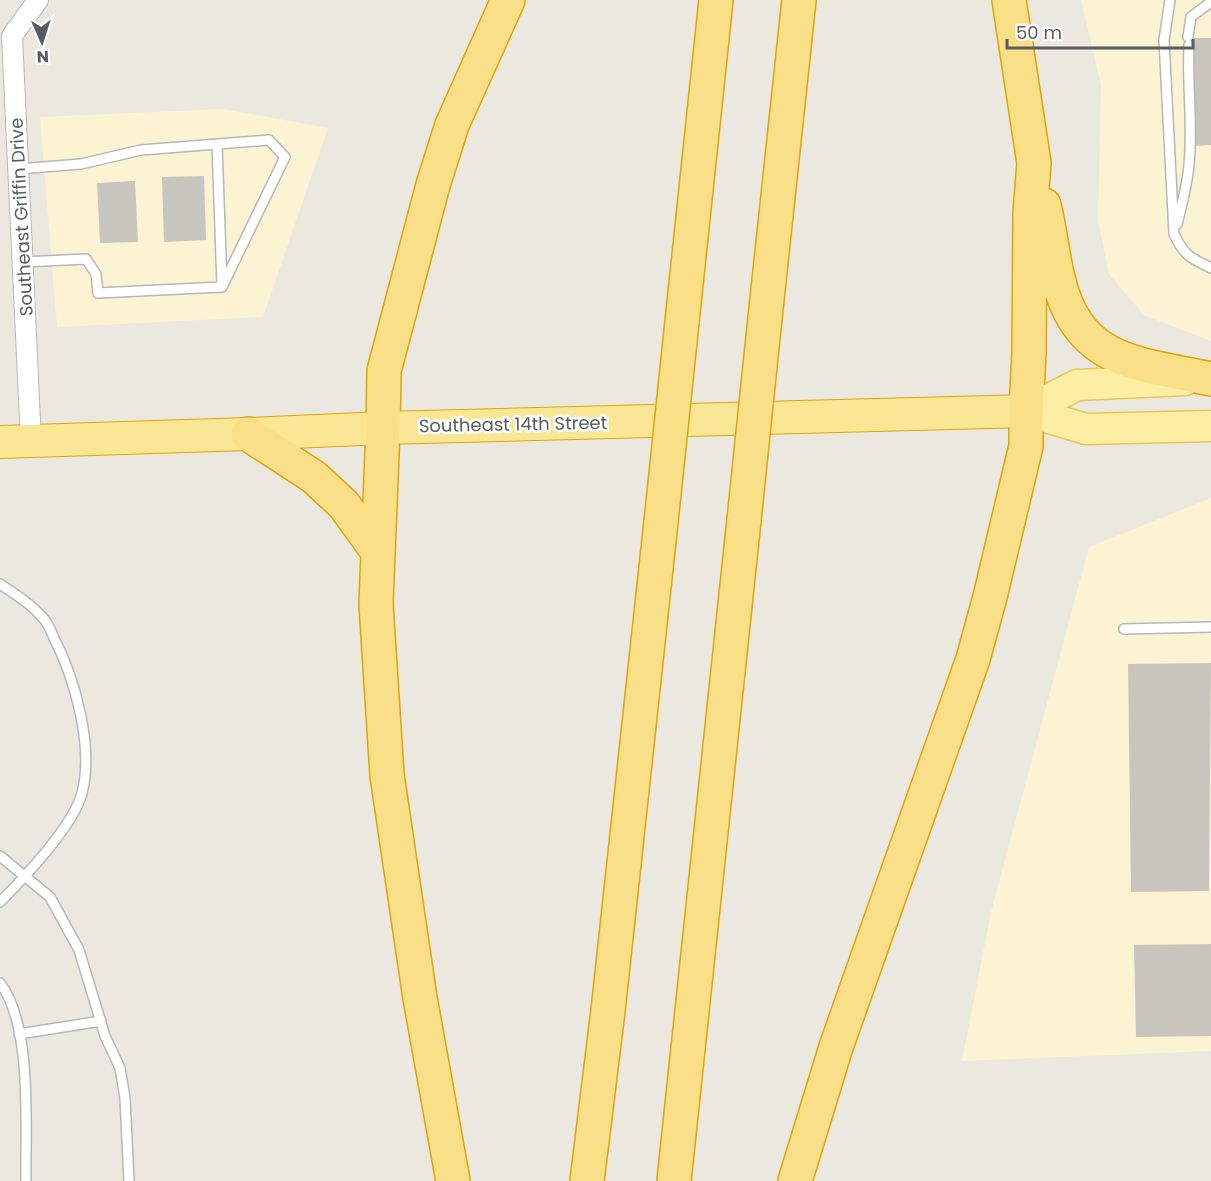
<svg xmlns="http://www.w3.org/2000/svg" width="1211" height="1181" font-family="Poppins,sans-serif">
  <style>
    .commercial { fill: #fcf3d3 }
    .building { fill: #c8c5bf }
    .lines { fill: none; stroke-linecap: round; stroke-linejoin: round }
    .service-casing { stroke: #b5b7bc; stroke-width: 12 }
    .minor-casing { stroke: #b5b7bc; stroke-width: 22 }
    .primary-casing { stroke: #ecc557; stroke-width: 33 }
    .trunk-casing { stroke: #e4a207; stroke-width: 34 }
    .motorway-casing { stroke: #e4a207; stroke-width: 36 }
    .service { stroke: #fff; stroke-width: 9 }
    .minor { stroke: #fff; stroke-width: 20 }
    .primary { stroke: #fcefa3; stroke-width: 30 }
    .trunk { stroke: #fae796; stroke-width: 32 }
    .motorway { stroke: #f9df88; stroke-width: 33 }
    .motorway-bridge-casing { stroke: #e4a207; stroke-width: 36; stroke-linecap: butt }
    .motorway-bridge { stroke: #f9df88; stroke-width: 33 }
    .labels { text-anchor: middle; dominant-baseline: central; stroke-width: 5; stroke-linejoin: round; paint-order: stroke }
    .street-label { font-size: 18px; fill: #585c60; stroke: #fff }
  </style>
  <rect width="100%" height="100%" fill="#ebe9df"/>
  <path class="commercial" d="M1081 0H1211V341L1144 315 1109 274 1098 220 1101 85Z
    M223 109 328 128 263 317 57 327 40 117Z
    M1211 498V1051L962 1061 991 912 1089 547Z"/>
  <path class="building" d="M1193 38H1211V145L1195 146Z
    M204 176 206 240 164 242 162 177Z
    M135 181 138 242 100 243 97 183Z
    M1211 663 1209 891 1131 892 1128 664Z
    M1211 944V1036L1136 1037 1134 945Z"/>
  <g class="lines">
    <defs>
      <path id="service" d="M1170 0 1164 40 1174 234C1184 255 1190 258 1211 268
        M1188 37 1191 17 1211 2
        M217 144 222 285
        M18 169 81 164 141 150 269 140 285 157 222 287 98 293 96 274 86 259 23 262
        M1177 224C1182 205 1187 185 1189 165 1193 125 1187 85 1189 45
        M0 584C15 594 31 604 43 618 48 623 51 631 54 638 75 679 94 747 82 793 74 825 24 878 0 902
        M1124 629 1211 627
        M0 856 50 897 79 950 105 1036 120 1068 125 1098 129 1181
        M0 983C33 1026 25 1127 26 1181
        M19 1034 101 1021"/>
      <path id="minor" d="M31 442 12 36 38 0"/>
      <path id="primary" d="M1026 411 1077 385 1185 380
        M1026 411 1086 429 1211 426"/>
      <path id="trunk" d="M0 442 248 434 383 428 1026 411"/>
      <path id="motorway" d="M1044 205C1050 229 1052 254 1058 278 1078 364 1137 363 1211 379
        M765 318 799 0
        M682 322 716 0
        M248 434 314 477 344 505 378 552
        M453 1181 420 998 387 775 376 604 383 428 384 371 433 185 452 125 508 0
        M587 1181 608 1011 661 522
        M674 1181 744 520
        M795 1181 836 1047 973 659 990 597 1026 446V411L1029 353 1030 213 1034 163 1009 0"/>
    </defs>
    <use href="#service" class="service-casing"/>
    <use href="#minor" class="minor-casing"/>
    <use href="#primary" class="primary-casing"/>
    <use href="#trunk" class="trunk-casing"/>
    <use href="#motorway" class="motorway-casing"/>
    <use href="#service" class="service"/>
    <use href="#minor" class="minor"/>
    <use href="#primary" class="primary"/>
    <use href="#trunk" class="trunk"/>
    <use href="#motorway" class="motorway"/>
    <defs>
      <path id="motorway-bridge" d="M744 520 765 318
        M661 522 682 322"/>
    </defs>
    <use href="#motorway-bridge" class="motorway-bridge-casing"/>
    <use href="#motorway-bridge" class="motorway-bridge"/>
  </g>
  <g class="labels">
    <g class="street-label">
      <text transform="translate(21 217) rotate(-93)">Southeast Griffin Drive</text>
      <text transform="translate(513 424) rotate(-1)">Southeast 14th Street</text>
    </g>
  </g>
  <g transform="translate(42 42) rotate(177)" stroke="#ffffff" stroke-width="4.5" paint-order="stroke">
  <path d="M0-4.5L10 22L0 15L-10 22Z" fill="#585c60"/>
  <text y="-9" font-size="16" font-weight="bold" text-anchor="middle" fill="#585c60">N</text>
  </g>
  <path d="M1007 39v9h186v-9" fill="none" stroke="#585c60" stroke-width="3"/>
  <text x="1016" y="39" font-size="18" fill="#585c60" stroke="#ffffff" stroke-width="4.5" paint-order="stroke">50 m</text>
</svg>
